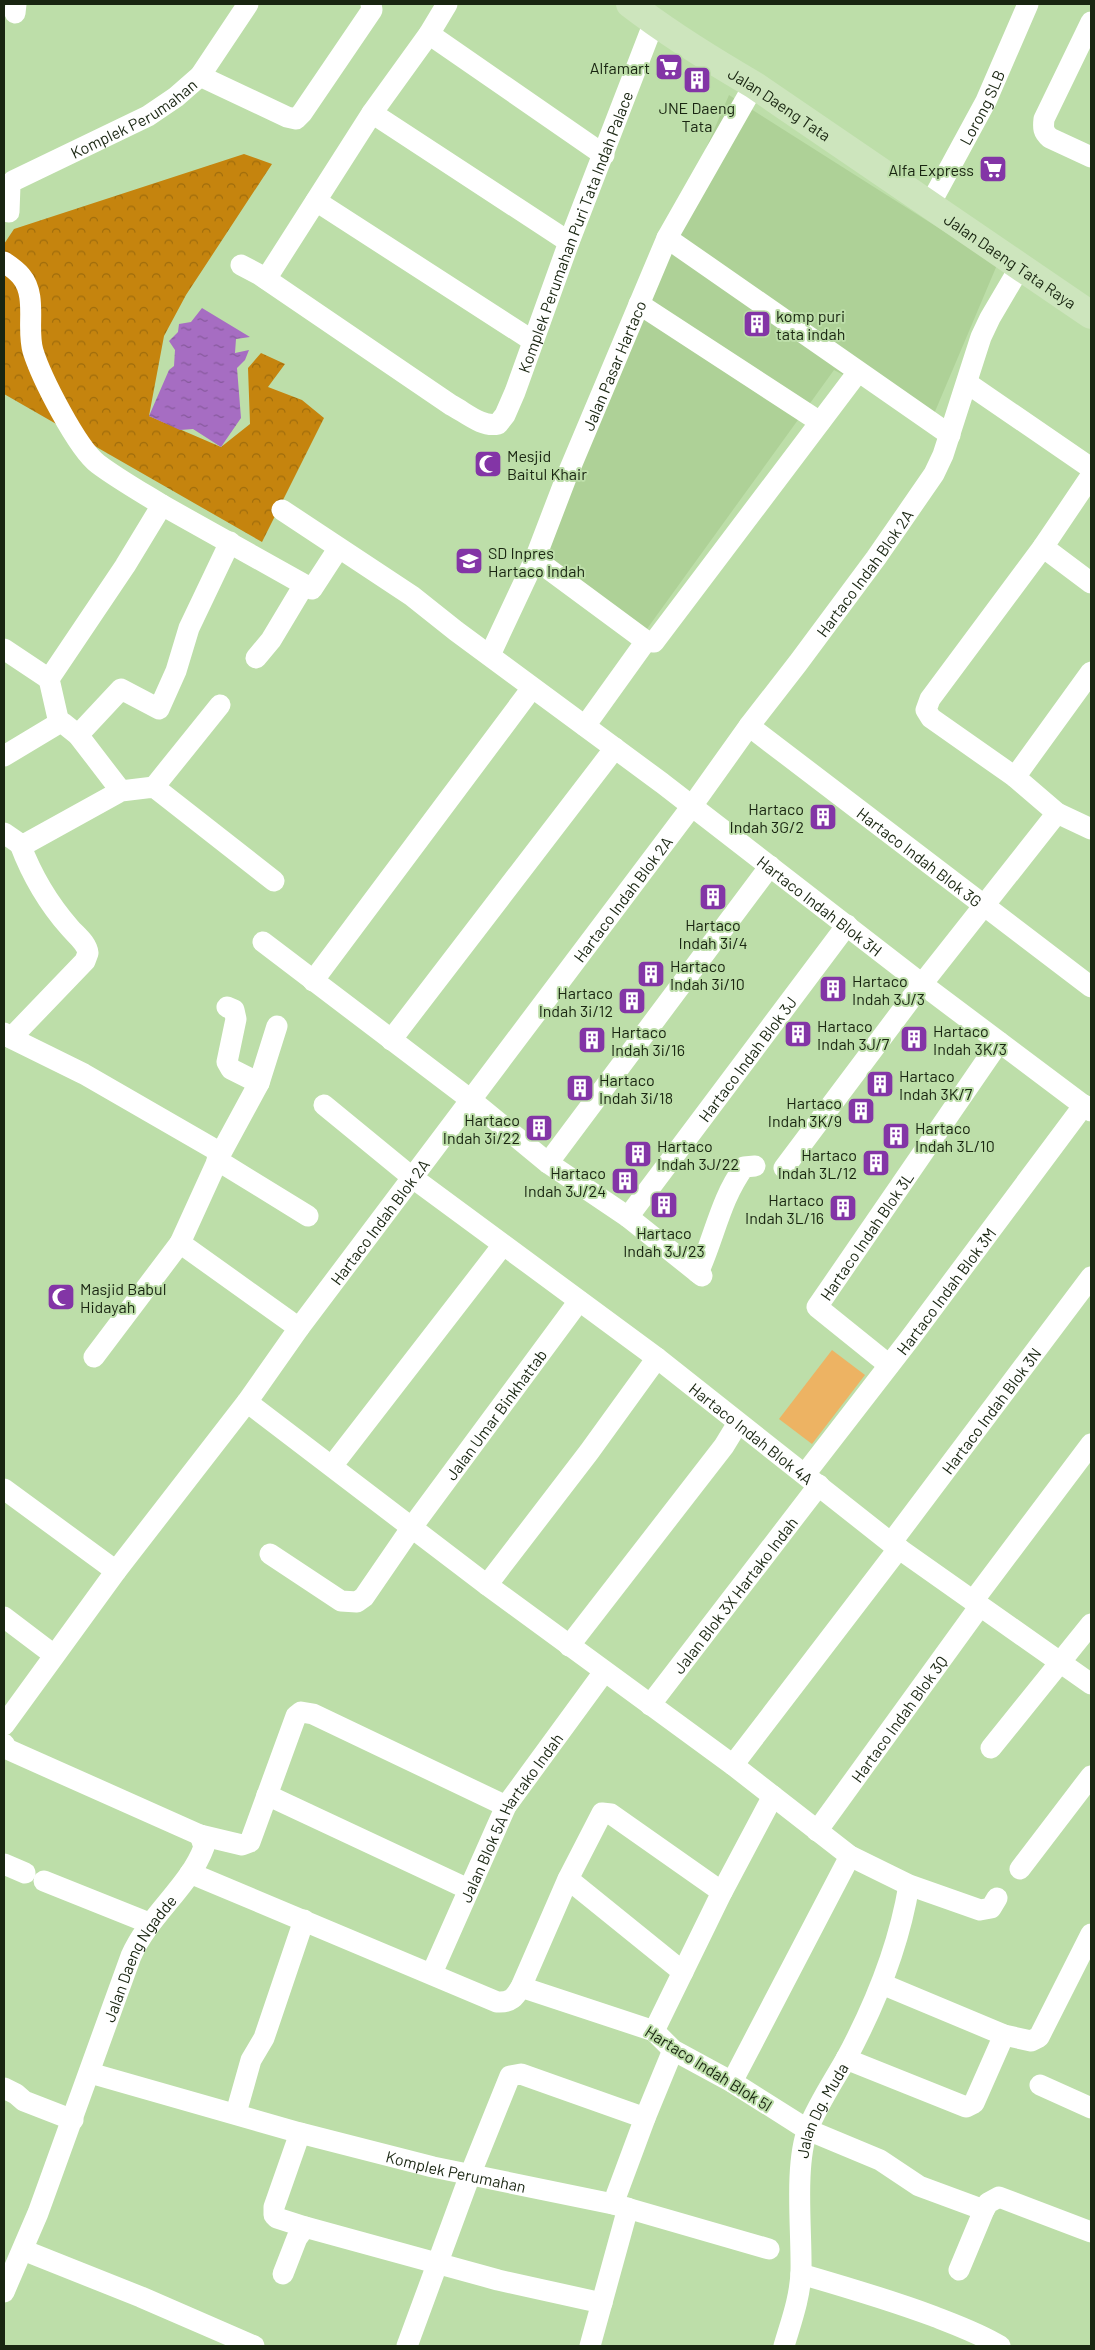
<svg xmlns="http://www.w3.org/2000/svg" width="1095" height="2350" font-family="Barlow,sans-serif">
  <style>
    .built { fill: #aed197 }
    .green { fill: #edb363 }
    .forest { fill: url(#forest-crowns) }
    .water { fill: url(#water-ripples) }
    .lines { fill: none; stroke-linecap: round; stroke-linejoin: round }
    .minor { stroke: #fff; stroke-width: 21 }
    .major { stroke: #cde5bd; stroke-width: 28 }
    .labels { text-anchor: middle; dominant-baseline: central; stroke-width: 4; stroke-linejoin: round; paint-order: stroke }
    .poi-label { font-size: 16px; fill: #192511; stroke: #bddea9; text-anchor: start }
    .street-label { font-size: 16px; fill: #192511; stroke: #bddea9 }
  </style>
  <defs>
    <pattern id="forest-crowns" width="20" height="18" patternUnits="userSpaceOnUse" patternTransform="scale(1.25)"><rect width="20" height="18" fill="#c5840e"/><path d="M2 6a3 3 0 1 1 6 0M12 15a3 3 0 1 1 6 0" fill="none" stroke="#9f6c0c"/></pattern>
    <pattern id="water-ripples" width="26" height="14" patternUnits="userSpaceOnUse" patternTransform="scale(1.25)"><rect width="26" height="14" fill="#a66dc2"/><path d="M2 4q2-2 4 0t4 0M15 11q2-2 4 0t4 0" fill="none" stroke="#86599c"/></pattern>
  </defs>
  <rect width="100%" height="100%" fill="#bddea9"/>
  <path class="built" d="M729 95 997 265 931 421 834 370 644 633 534 548Z"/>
  <path class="green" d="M832 1350 865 1375 812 1444 779 1419Z"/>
  <path class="forest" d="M244 154 272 164 186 295 164 336 149 416 221 447 250 424 248 368 261 353 285 364 268 387 302 400 324 418 262 542 4 394V244L14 229Z"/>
  <path class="water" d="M202 308 250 337 236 339 235 353 249 350 245 360 237 368 241 418 221 447 193 429 180 430 149 416 169 370 174 366 175 350 169 341 178 332 179 324 191 322Z"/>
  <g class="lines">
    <g class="minor">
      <path d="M15 13 16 4"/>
      <path d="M1091 22 1044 119C1043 128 1043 132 1050 138L1091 157"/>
      <path d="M429 34 604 155"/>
      <path d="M200 76 287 117 296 119 302 113 372 10 371 4"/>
      <path d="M372 113 569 242"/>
      <path d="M316 201 533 341"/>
      <path id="s1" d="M929 206 986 101 1028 4"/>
      <path id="s2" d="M9 212 10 185 13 181 148 116 176 97 200 76 248 4"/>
      <path d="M667 238 950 435"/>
      <path d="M4 262C10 266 17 271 21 276 38 296 26 328 33 351 41 377 77 448 98 464 118 479 141 492 162 505"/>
      <path id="s3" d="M241 265 260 275 451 405C465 412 482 428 498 424L505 415 515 392 569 242 654 22"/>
      <path d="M266 279 372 113 429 34 447 4"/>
      <path d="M639 304 820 422"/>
      <path d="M967 383 1091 468"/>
      <path d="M1091 476 1043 547 930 699 926 710 931 718 1015 777 1057 813 1091 829"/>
      <path id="s4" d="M282 510 412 596 456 631 662 783 922 984 1091 1111"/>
      <path d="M1043 547 1091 583"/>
      <path d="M535 559 646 641 654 642 858 372"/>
      <path d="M4 649 49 679"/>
      <path id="s5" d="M490 655 535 559 566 478 667 238 754 85"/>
      <path d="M256 658 271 640 304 585"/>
      <path d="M59 723 49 679 125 566 162 505 312 589 338 549"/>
      <path d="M585 726 646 641"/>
      <path id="s6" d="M749 726 1091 987"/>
      <path d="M78 735 121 689 159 709 176 671 189 628 230 542"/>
      <path d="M4 756 59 723H63L78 735 121 791"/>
      <path d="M1015 777 1091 672"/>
      <path d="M154 787 220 705"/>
      <path d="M4 833 20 844 27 843 121 791 154 787 274 881"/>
      <path d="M263 942 471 1100 548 1163 628 1217 702 1276"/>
      <path d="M313 981 532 688"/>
      <path d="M227 1007 234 1010 236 1019 227 1062 231 1069 259 1083"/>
      <path d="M4 1033 11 1038 84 1074 221 1153 259 1083 277 1026"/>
      <path d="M11 1038 85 961 88 953C87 943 76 935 70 928 47 902 32 876 20 844"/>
      <path d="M391 1040 615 748"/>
      <path id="s7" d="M324 1105 413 1178 657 1358 891 1543 1091 1684"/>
      <path d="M217 1160 308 1216"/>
      <path d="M548 1163 770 866"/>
      <path d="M784 1168 922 984 1057 813"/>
      <path id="s8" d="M628 1217 847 925"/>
      <path d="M180 1243 221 1153"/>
      <path d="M698 1273C715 1236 720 1200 744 1167L755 1166"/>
      <path d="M94 1357 180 1243 299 1328"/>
      <path id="s9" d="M889 1365 817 1307 999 1042"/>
      <path d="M247 1402 487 1585 733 1765 850 1856 909 1885 980 1910 991 1908 997 1898"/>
      <path d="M332 1466 503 1245"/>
      <path id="s10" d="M805 1474 908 1341 1084 1105"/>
      <path d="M4 1489 116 1571"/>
      <path id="s11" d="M891 1543 1091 1277"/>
      <path id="s12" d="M270 1554 341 1601 357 1602 364 1597 412 1527 579 1301"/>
      <path d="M487 1585 589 1452 657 1358"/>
      <path d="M973 1601 1091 1444"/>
      <path d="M4 1617 54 1655"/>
      <path d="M569 1646 724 1446 738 1423"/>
      <path id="s13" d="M650 1705 819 1485"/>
      <path id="s14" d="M4 1725 116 1571 247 1402 299 1328 692 806 749 726 798 663 876 558 934 474 943 455 981 337 990 318 1020 267"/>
      <path d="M4 1744 7 1749 200 1835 242 1845 250 1842 296 1716 301 1712 313 1714 506 1806"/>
      <path d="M991 1748 1091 1624"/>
      <path d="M733 1765 899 1548"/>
      <path d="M267 1795 468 1889"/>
      <path id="s15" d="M817 1831 980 1606"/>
      <path d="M4 1864 25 1873"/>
      <path d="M1020 1869 1091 1776"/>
      <path d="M190 1873 497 2002C511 2003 515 1997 521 1987L568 1879 602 1813 611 1814 722 1892"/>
      <path d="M568 1879 683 1972"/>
      <path d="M44 1881 149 1923"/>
      <path id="s16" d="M432 1973 506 1806 604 1672"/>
      <path d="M882 1984 1004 2035 1031 2041 1039 2037 1091 1934"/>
      <path d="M521 1987 654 2031 673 2050 732 2082 808 2130 880 2160 919 2186 984 2210"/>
      <path d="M654 2031 722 1892 773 1796"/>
      <path d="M846 2059 966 2107 974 2103 1004 2035"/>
      <path id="s17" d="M90 2073 300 2133 433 2167 613 2204 769 2249"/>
      <path d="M732 2082 850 1856"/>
      <path d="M1040 2085 1091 2108"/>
      <path d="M4 2088 16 2094 24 2101 73 2120"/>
      <path d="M236 2113 251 2060 264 2038 304 1920"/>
      <path d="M613 2204 645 2118 673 2050"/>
      <path d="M305 2227 498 2280 602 2303"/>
      <path d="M23 2250 141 2297 254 2346"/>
      <path d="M959 2270 984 2210 988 2203 999 2197 1091 2232"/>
      <path d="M283 2274 297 2238 305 2227 277 2218 274 2215V2207L300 2133"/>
      <path d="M801 2274C846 2287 890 2300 933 2316 956 2325 979 2333 1000 2346"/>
      <path id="s18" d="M4 2292 38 2213 131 1956C149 1915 190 1886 204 1847L200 1835"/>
      <path d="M407 2346 470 2175 510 2076 521 2074 645 2118"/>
      <path d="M590 2346 628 2208"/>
      <path id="s19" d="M784 2346C791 2322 800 2298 801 2272 802 2232 794 2165 808 2129 818 2104 833 2082 846 2059 875 2005 899 1946 909 1885"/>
    </g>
    <path class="major" id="s20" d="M630 4C669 34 711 60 754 85L1091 315"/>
  </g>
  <defs>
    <symbol id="supermarket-square" viewBox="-11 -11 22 22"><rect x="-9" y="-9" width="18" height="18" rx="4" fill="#8335a6" stroke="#bddea9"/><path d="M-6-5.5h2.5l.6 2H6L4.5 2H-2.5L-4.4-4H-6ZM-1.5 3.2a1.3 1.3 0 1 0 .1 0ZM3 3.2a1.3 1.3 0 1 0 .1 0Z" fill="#fff"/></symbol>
    <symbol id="building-square" viewBox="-11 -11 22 22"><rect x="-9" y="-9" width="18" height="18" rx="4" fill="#8335a6" stroke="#bddea9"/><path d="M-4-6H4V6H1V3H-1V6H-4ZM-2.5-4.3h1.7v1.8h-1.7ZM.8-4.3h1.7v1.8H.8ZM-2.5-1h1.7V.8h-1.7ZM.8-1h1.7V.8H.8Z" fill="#fff"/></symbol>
    <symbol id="mosque-square" viewBox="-11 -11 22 22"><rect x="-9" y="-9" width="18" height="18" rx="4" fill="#8335a6" stroke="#bddea9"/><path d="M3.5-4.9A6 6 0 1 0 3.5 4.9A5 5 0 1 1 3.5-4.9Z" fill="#fff"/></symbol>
    <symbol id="school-square" viewBox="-11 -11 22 22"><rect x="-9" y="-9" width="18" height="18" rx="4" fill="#8335a6" stroke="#bddea9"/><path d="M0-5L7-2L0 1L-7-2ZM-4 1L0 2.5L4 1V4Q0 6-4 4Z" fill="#fff"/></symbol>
  </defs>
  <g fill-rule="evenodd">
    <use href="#supermarket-square" x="653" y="51" width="32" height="32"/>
    <use href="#building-square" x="681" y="64" width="32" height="32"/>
    <use href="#supermarket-square" x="977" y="153" width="32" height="32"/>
    <use href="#building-square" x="741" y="308" width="32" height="32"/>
    <use href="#mosque-square" x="472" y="448" width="32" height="32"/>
    <use href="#school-square" x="453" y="545" width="32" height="32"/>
    <use href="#building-square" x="807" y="801" width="32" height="32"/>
    <use href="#building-square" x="697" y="881" width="32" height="32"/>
    <use href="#building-square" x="635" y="958" width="32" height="32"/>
    <use href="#building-square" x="817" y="973" width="32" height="32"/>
    <use href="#building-square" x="616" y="985" width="32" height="32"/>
    <use href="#building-square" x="782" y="1018" width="32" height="32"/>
    <use href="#building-square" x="898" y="1023" width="32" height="32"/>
    <use href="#building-square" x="576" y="1024" width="32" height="32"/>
    <use href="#building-square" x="864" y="1068" width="32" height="32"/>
    <use href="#building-square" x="564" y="1072" width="32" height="32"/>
    <use href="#building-square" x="845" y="1095" width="32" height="32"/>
    <use href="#building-square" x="523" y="1112" width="32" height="32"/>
    <use href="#building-square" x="880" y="1120" width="32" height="32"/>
    <use href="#building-square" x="622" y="1138" width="32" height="32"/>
    <use href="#building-square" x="860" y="1147" width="32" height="32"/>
    <use href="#building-square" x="609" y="1165" width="32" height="32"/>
    <use href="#building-square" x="648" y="1189" width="32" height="32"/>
    <use href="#building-square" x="827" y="1192" width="32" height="32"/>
    <use href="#mosque-square" x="45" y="1281" width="32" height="32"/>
  </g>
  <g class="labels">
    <g class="poi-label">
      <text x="650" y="67" text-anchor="end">Alfamart</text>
      <text x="697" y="107" text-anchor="middle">JNE Daeng<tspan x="697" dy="18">Tata</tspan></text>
      <text x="974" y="169" text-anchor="end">Alfa Express</text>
      <text x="776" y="315">komp puri<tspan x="776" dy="18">tata indah</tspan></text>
      <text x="507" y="455">Mesjid<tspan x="507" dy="18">Baitul Khair</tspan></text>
      <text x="488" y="552">SD Inpres<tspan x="488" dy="18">Hartaco Indah</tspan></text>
      <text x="804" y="808" text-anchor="end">Hartaco<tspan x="804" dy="18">Indah 3G/2</tspan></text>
      <text x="713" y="924" text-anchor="middle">Hartaco<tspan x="713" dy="18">Indah 3i/4</tspan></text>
      <text x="670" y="965">Hartaco<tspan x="670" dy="18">Indah 3i/10</tspan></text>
      <text x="852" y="980">Hartaco<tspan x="852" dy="18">Indah 3J/3</tspan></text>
      <text x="613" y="992" text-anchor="end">Hartaco<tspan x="613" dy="18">Indah 3i/12</tspan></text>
      <text x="817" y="1025">Hartaco<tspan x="817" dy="18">Indah 3J/7</tspan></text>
      <text x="933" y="1030">Hartaco<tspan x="933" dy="18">Indah 3K/3</tspan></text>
      <text x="611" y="1031">Hartaco<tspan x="611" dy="18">Indah 3i/16</tspan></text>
      <text x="899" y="1075">Hartaco<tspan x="899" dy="18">Indah 3K/7</tspan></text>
      <text x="599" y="1079">Hartaco<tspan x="599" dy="18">Indah 3i/18</tspan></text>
      <text x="842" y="1102" text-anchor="end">Hartaco<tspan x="842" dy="18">Indah 3K/9</tspan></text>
      <text x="520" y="1119" text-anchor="end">Hartaco<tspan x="520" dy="18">Indah 3i/22</tspan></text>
      <text x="915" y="1127">Hartaco<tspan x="915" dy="18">Indah 3L/10</tspan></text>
      <text x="657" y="1145">Hartaco<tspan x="657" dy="18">Indah 3J/22</tspan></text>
      <text x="857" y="1154" text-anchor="end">Hartaco<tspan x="857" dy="18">Indah 3L/12</tspan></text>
      <text x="606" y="1172" text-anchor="end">Hartaco<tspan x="606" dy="18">Indah 3J/24</tspan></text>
      <text x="824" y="1199" text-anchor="end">Hartaco<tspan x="824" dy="18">Indah 3L/16</tspan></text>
      <text x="664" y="1232" text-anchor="middle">Hartaco<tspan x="664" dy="18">Indah 3J/23</tspan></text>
      <text x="80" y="1288">Masjid Babul<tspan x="80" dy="18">Hidayah</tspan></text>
    </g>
    <g class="street-label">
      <text stroke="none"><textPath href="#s20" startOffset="180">Jalan Daeng Tata</textPath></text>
      <text stroke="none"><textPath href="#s1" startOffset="112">Lorong SLB</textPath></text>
      <text stroke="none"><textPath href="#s2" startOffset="168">Komplek Perumahan</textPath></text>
      <text stroke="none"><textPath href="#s3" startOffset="512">Komplek Perumahan Puri Tata Indah Palace</textPath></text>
      <text stroke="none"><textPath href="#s20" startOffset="459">Jalan Daeng Tata Raya</textPath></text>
      <text stroke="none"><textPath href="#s5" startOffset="315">Jalan Pasar Hartaco</textPath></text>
      <text stroke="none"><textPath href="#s14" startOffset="1438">Hartaco Indah Blok 2A</textPath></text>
      <text stroke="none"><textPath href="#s6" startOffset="215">Hartaco Indah Blok 3G</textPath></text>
      <text stroke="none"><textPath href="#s14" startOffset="1032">Hartaco Indah Blok 2A</textPath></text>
      <text stroke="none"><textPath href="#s4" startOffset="668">Hartaco Indah Blok 3H</textPath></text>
      <text stroke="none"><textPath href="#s8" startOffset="198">Hartaco Indah Blok 3J</textPath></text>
      <text stroke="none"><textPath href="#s14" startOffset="628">Hartaco Indah Blok 2A</textPath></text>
      <text stroke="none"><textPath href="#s9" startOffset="179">Hartaco Indah Blok 3L</textPath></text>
      <text stroke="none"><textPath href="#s10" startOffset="231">Hartaco Indah Blok 3M</textPath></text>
      <text stroke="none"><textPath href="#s11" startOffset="166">Hartaco Indah Blok 3N</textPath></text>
      <text stroke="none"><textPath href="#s12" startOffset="335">Jalan Umar Binkhattab</textPath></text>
      <text stroke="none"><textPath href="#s7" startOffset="539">Hartaco Indah Blok 4A</textPath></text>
      <text stroke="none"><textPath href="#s13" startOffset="139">Jalan Blok 3X Hartako Indah</textPath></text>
      <text stroke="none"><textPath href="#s15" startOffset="139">Hartaco Indah Blok 3Q</textPath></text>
      <text stroke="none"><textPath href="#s16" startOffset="175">Jalan Blok 5A Hartako Indah</textPath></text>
      <text stroke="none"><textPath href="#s18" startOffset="361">Jalan Daeng Ngadde</textPath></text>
      <text transform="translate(709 2068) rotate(32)">Hartaco Indah Blok 5I</text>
      <text stroke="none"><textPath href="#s19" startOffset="242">Jalan Dg. Muda</textPath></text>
      <text stroke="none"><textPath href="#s17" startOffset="379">Komplek Perumahan</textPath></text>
    </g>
  </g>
  <rect width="1095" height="2350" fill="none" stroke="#192511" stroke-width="10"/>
</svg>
